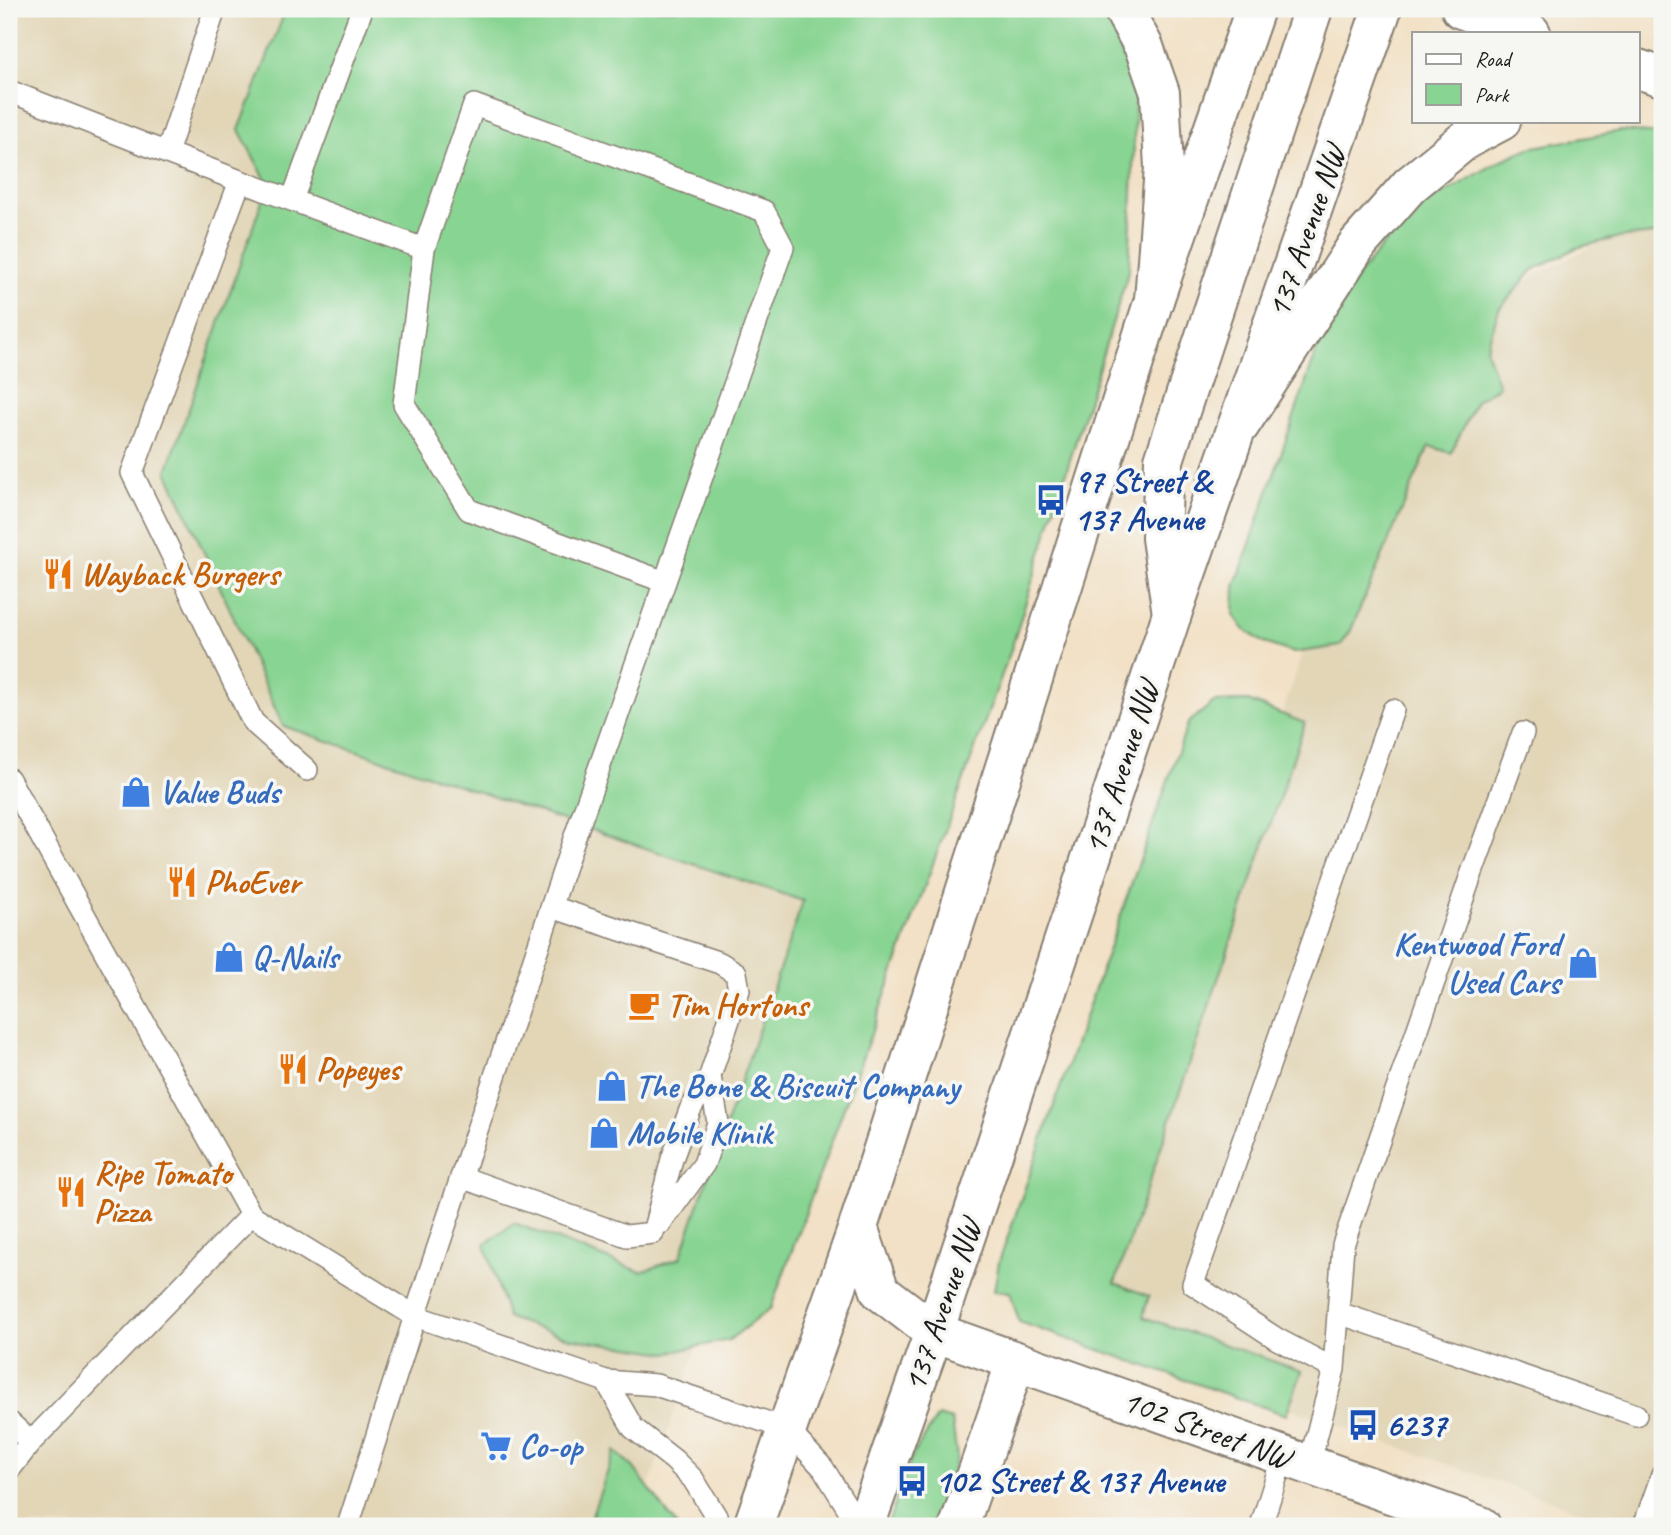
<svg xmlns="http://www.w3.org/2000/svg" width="1671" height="1535" font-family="Caveat,sans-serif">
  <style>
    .built { fill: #e2d6b7 }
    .green { fill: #88d492; stroke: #527857; stroke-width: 2 }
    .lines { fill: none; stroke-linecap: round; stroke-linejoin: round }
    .service-casing { stroke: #877e71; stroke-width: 24 }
    .minor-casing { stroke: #877e71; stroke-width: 42 }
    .tertiary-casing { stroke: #877e71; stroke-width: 42 }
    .secondary-casing { stroke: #877e71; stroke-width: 42 }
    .primary-casing { stroke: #877e71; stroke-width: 42 }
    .service { stroke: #fff; stroke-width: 21 }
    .minor { stroke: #fff; stroke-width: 38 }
    .tertiary { stroke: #fff; stroke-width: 38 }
    .secondary { stroke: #fff; stroke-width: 38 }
    .primary { stroke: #fff; stroke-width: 38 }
    .labels { text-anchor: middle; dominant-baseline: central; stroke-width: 7; stroke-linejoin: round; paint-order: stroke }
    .street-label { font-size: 33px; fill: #1c1c1c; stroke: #f6f6f2 }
    .transit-label { font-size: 33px; font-weight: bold; fill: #164399; stroke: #f6f6f2; text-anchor: start }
    .food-label { font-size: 33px; font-weight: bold; fill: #c56008; stroke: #f6f6f2; text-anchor: start }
    .shop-label { font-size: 33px; font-weight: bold; fill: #366cbe; stroke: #f6f6f2; text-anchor: start }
  </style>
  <rect width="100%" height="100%" fill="#f6f6f2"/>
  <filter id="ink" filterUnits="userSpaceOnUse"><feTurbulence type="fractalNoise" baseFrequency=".0143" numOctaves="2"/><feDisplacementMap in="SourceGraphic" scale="14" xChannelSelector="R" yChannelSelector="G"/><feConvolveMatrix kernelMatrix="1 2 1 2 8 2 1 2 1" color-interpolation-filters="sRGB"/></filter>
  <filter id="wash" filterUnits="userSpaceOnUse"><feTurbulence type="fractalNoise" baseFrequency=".00686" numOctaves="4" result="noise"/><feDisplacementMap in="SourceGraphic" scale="28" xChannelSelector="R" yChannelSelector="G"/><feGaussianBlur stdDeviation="1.57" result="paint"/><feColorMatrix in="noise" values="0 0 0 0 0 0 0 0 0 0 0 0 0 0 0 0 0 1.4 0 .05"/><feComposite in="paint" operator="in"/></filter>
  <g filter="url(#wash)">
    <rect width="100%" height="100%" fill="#f2e1c6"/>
    <path class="built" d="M9 9H286L239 130 803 901 845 916 635 1526H9Z
      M1662 211V1523L1661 1526H1622L1071 1331 1312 626 1405 342Z"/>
    <path class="green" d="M286 9H1096L1113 30 1136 91 1129 270 1011 650 771 1308 729 1340 667 1353 569 1338 508 1318 485 1244 514 1223 641 1272 680 1258 803 901 283 726 167 471 268 184 239 130Z
      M1621 131 1662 134V233L1616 238 1576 248 1533 270 1499 309 1486 350 1499 386 1476 401 1451 453 1429 446 1350 632 1340 646 1294 653 1264 643 1244 629 1234 615 1235 587 1317 350 1356 278 1408 214 1500 161 1529 148Z
      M1248 701 1305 723 1115 1283 1149 1296 1143 1317 1302 1371 1286 1415 1019 1322 1010 1292 994 1291 999 1262 1188 723 1214 702Z
      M938 1416 952 1420 957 1457 933 1526H887L912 1456Z
      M615 1451 633 1467 677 1526H588Z"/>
  </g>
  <g filter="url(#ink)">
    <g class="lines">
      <defs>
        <path id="service" d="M215 9 167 153 240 181 132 473 253 722 307 770
          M9 91 167 153
          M240 181 424 249 474 105 764 211 783 247 573 842 415 1316 348 1526
          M292 200 362 9
          M424 249 404 404 469 510 665 582
          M9 779 251 1215 415 1316 606 1381 656 1385 787 1429 823 1468 859 1526
          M461 1177 627 1236 653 1233 672 1159 690 1110 710 1076 739 990 736 973 720 963 552 907
          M661 1223 704 1164 718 1123 710 1076
          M1339 1313 1636 1415
          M1334 1369 1277 1339 1193 1284 1393 710
          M606 1381 633 1428 674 1460 693 1479 722 1526
          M9 1422 31 1442
          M1309 1465 1334 1369 1343 1245 1470 878 1523 733
          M9 1470 31 1442 251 1215
          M1261 1526 1283 1456
          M1644 1526 1662 1475"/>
        <path id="minor" d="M959 1526 1016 1361"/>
        <path id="tertiary" d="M934 1332 1481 1526"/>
        <path id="secondary" d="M858 1227 880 1291 934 1332
          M753 1526 858 1227 1154 300 1255 9
          M865 1526 934 1332 1172 614 1382 9"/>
        <path id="primary" d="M1123 9 1144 47 1160 93 1164 168 1154 300
          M1461 9 1531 33
          M1638 69 1662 77
          M1240 425 1357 245 1410 185 1465 140 1501 121
          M1172 614 1161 538 1164 460 1313 9"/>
      </defs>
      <use href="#service" class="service-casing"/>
      <use href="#minor" class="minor-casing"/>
      <use href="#tertiary" class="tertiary-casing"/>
      <use href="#secondary" class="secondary-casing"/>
      <use href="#primary" class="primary-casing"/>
      <use href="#service" class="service"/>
      <use href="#minor" class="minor"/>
      <use href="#tertiary" class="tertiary"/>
      <use href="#secondary" class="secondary"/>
      <use href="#primary" class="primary"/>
    </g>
  </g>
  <defs>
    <symbol id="bus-bare" viewBox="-9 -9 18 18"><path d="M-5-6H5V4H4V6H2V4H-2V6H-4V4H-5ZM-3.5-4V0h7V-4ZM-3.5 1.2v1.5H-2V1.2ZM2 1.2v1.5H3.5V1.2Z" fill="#1a4fb4" stroke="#f6f6f2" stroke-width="2.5" paint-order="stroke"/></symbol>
    <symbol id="restaurant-bare" viewBox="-9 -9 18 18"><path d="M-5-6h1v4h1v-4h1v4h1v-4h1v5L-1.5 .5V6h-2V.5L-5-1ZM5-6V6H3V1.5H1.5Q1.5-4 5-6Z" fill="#e8710a" stroke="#f6f6f2" stroke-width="2.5" paint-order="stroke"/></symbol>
    <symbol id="shop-bare" viewBox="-9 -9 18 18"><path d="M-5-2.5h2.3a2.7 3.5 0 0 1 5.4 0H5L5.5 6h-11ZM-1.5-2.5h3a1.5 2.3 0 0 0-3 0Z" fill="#3f7fe0" stroke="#f6f6f2" stroke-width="2.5" paint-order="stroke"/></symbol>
    <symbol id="cafe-bare" viewBox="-9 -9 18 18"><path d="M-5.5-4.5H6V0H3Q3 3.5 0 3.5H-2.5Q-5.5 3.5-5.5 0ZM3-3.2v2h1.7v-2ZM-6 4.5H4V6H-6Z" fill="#e8710a" stroke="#f6f6f2" stroke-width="2.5" paint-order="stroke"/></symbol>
    <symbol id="supermarket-bare" viewBox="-9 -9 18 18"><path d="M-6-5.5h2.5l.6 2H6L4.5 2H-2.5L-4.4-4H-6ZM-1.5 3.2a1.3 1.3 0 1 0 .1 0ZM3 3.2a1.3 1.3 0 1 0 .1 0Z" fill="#3f7fe0" stroke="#f6f6f2" stroke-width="2.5" paint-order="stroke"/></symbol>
  </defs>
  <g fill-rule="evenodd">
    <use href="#bus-bare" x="1029" y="478" width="44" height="44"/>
    <use href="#restaurant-bare" x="36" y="552" width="44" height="44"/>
    <use href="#shop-bare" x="114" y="770" width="44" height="44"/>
    <use href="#restaurant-bare" x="160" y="860" width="44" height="44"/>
    <use href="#shop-bare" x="207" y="935" width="44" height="44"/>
    <use href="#shop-bare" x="1561" y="941" width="44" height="44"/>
    <use href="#cafe-bare" x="622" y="983" width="44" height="44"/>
    <use href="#restaurant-bare" x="271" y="1047" width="44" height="44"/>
    <use href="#shop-bare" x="590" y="1064" width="44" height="44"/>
    <use href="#shop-bare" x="582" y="1111" width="44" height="44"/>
    <use href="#restaurant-bare" x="49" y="1170" width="44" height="44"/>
    <use href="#bus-bare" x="1341" y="1403" width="44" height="44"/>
    <use href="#supermarket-bare" x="474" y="1424" width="44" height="44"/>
    <use href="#bus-bare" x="890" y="1459" width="44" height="44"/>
  </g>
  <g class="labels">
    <g class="street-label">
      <text transform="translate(1306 231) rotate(-71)">137 Avenue NW</text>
      <text transform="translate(1121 767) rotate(-72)">137 Avenue NW</text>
      <text transform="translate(942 1305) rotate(-71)">137 Avenue NW</text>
      <text transform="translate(1207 1429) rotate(20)">102 Street NW</text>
    </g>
    <g class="transit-label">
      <text x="1074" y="481">97 Street &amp;<tspan x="1074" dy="38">137 Avenue</tspan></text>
      <text x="1386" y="1425">6237</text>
      <text x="935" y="1481">102 Street &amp; 137 Avenue</text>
    </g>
    <g class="food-label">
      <text x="81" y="574">Wayback Burgers</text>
      <text x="205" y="882">PhoEver</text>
      <text x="667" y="1005">Tim Hortons</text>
      <text x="316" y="1069">Popeyes</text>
      <text x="94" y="1173">Ripe Tomato<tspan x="94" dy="38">Pizza</tspan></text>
    </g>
    <g class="shop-label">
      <text x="159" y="792">Value Buds</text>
      <text x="1560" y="944" text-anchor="end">Kentwood Ford<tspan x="1560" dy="38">Used Cars</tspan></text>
      <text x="252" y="957">Q-Nails</text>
      <text x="635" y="1086">The Bone &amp; Biscuit Company</text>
      <text x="627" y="1133">Mobile Klinik</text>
      <text x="519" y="1446">Co-op</text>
    </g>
  </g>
  <rect width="1671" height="1535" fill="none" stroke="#f6f6f2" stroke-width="35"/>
  <rect x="1412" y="32" width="228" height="91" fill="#f6f6f2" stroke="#9f9f9c" stroke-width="2"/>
  <rect x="1426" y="54" width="35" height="10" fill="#ffffff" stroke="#9f9f9c" stroke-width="2"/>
  <text x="1475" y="66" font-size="21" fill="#1c1c1c">Road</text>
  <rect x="1426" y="84" width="35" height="21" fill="#88d492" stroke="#9f9f9c" stroke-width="2"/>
  <text x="1475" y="102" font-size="21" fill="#1c1c1c">Park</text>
</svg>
